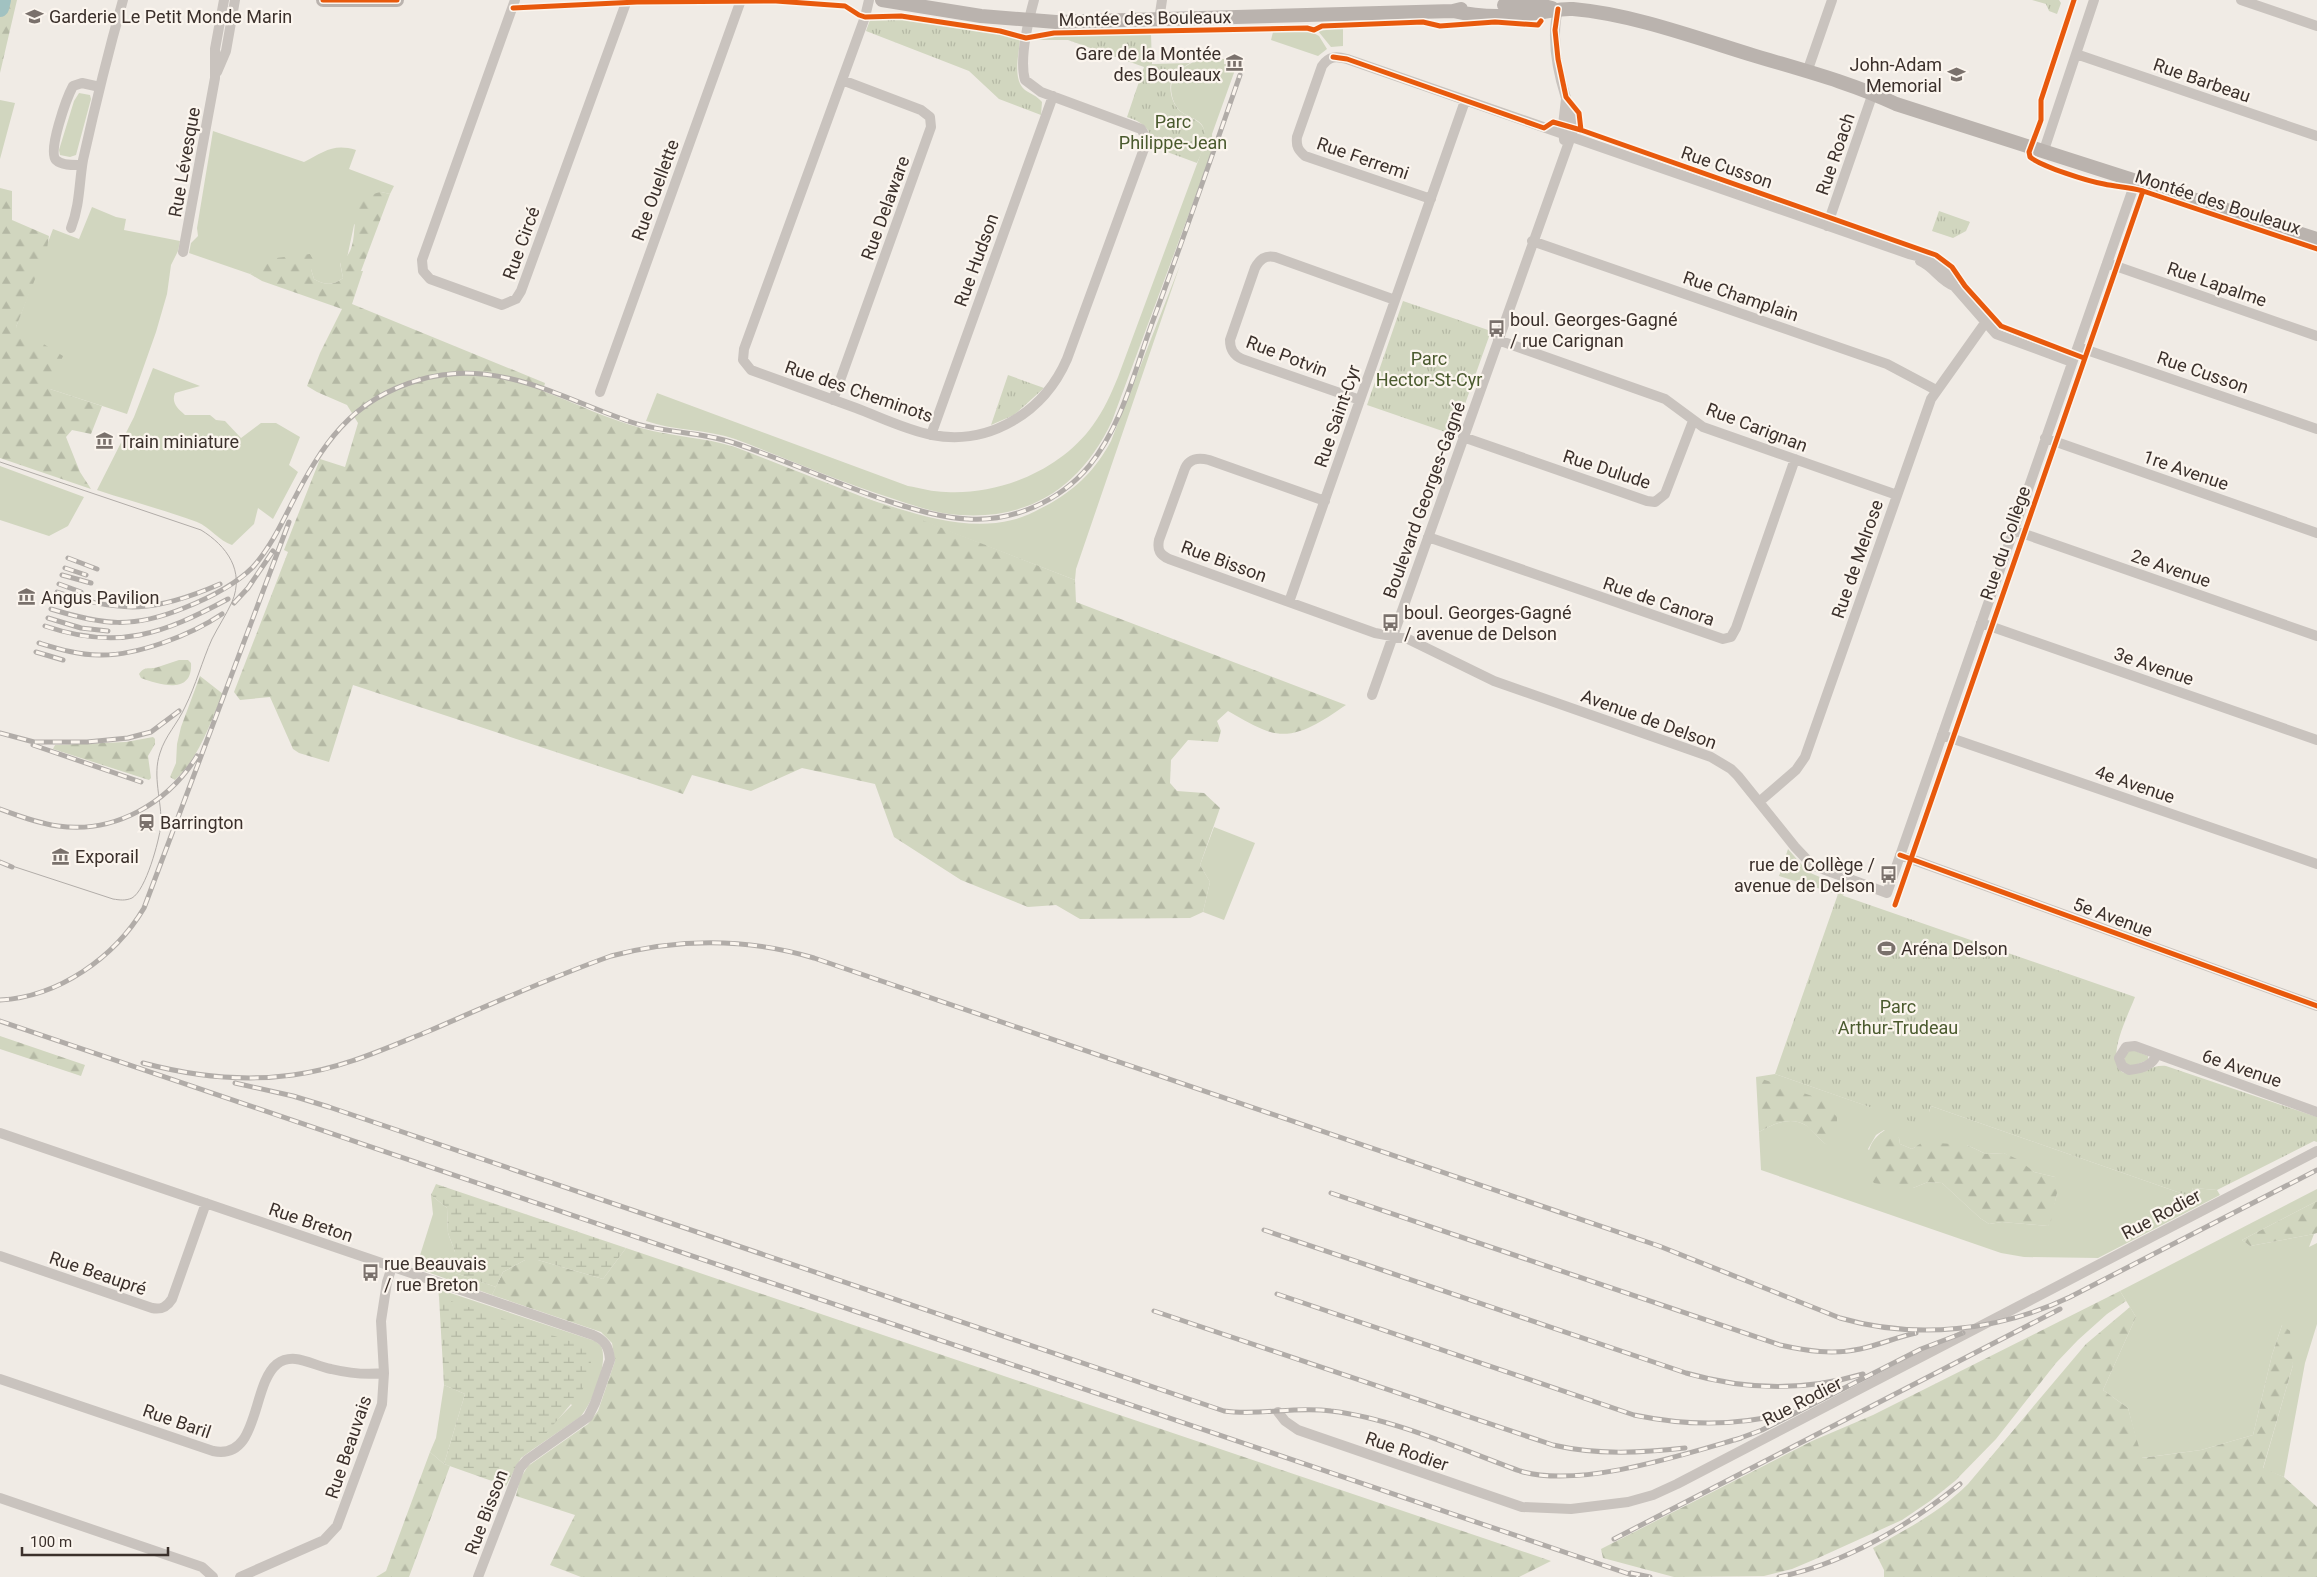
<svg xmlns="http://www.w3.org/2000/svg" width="2317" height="1577" font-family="Roboto,sans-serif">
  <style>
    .grass { fill: #d1d6bf; fill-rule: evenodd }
    .forest { fill: url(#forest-firs) }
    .wetland { fill: url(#wetland-marsh) }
    .park { fill: url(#park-tufts) }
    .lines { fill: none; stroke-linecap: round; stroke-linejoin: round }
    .river { stroke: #a1c2c1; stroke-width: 18 }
    .street { stroke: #c9c3be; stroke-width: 10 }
    .secondary { stroke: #bab3ae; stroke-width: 14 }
    .tram { stroke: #b1aca8; stroke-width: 1 }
    .rail-casing { stroke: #b1aca8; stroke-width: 5 }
    .rail { stroke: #fbf5ee; stroke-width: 3; stroke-dasharray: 9; stroke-linecap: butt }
    .cycleway-casing { stroke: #fbf5ee; stroke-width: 8 }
    .cycleway { stroke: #e8590c; stroke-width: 5 }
    .labels { text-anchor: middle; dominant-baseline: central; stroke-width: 4.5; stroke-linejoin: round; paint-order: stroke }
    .poi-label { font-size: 18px; fill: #3b302b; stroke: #fbf5ee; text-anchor: start }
    .street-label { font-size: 18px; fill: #3b302b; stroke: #fbf5ee }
    .park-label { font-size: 18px; fill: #4a5a2e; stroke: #fbf5ee }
  </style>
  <defs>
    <pattern id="forest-firs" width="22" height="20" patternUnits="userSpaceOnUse" patternTransform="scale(1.25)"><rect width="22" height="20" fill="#d1d6bf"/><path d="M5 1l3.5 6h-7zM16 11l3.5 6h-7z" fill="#b4b8a4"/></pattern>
    <pattern id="wetland-marsh" width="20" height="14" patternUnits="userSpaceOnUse" patternTransform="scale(1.25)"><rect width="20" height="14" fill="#d1d6bf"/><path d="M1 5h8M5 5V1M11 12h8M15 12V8" fill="none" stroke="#b4b8a4"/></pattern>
    <pattern id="park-tufts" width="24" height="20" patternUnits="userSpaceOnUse" patternTransform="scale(1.25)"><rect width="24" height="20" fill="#d1d6bf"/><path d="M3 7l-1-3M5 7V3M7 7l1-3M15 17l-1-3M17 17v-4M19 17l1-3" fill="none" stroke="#b4b8a4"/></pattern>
  </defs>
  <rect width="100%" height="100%" fill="#f0ebe5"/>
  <path class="grass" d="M1343 28V46L1331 47 1318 31Z
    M1260 30H1308L1319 36 1327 49 1318 56 1271 40 1273 32H1259Z
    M1200 59H1224V64H1229L1230 70H1235L1212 134 1213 149 1112 421C1082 485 1032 520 960 515 938 514 915 506 894 499 840 482 788 459 735 439 706 429 675 431 646 421L657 393 908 486C920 488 933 492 946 492 1000 495 1061 470 1093 425 1104 410 1111 394 1118 377L1204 145C1205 138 1206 132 1202 125 1197 118 1185 116 1179 110 1175 105 1173 101 1172 96 1167 75 1184 66 1200 59Z
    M79 93 90 95 91 99 76 155 70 157 60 155 59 150 74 101Z
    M0 100 15 103 0 159Z
    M213 131 304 162C324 152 333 143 356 150L349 169 394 186 390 194 381 192 354 225 347 258 340 263 343 278C333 286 324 285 314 279L311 269 256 271 250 274 189 253 191 243 198 236 197 228Z
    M92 207 116 217 126 219 124 230 180 241 178 251 171 265 167 294 156 332 127 414 50 389 16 327 53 229 79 239Z
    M1180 265 1076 569 1075 580 855 495C905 510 960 533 1012 520 1026 517 1039 509 1051 503 1078 487 1096 469 1111 441Z
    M153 368 200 386 175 393C171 403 178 409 185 415H210L216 420 225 421 241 438 261 423H276L300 437 289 465 298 472 273 519 258 508 254 524 232 545C219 541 210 527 197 522 164 510 130 501 97 490L134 417Z
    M0 466 84 497 68 526 49 536 0 520Z
    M1214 827 1255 843 1224 920 1203 912 1210 882 1200 865Z
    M1788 849 1808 872 1834 883 1845 891 1843 896 1779 876Z
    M2133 1050 2148 1056V1060L2130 1067 2125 1063 2124 1056 2128 1051Z
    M1775 1074 1870 1107 1929 1112 1931 1106 2189 1196 2193 1188 2217 1190 2220 1195 2098 1258 2024 1257 2001 1253 1761 1170 1759 1132C1773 1124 1791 1115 1807 1126 1814 1132 1819 1139 1827 1145L1756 1077ZM1884 1130 1899 1138 1900 1144 1912 1149 1917 1146 1967 1145 1986 1154 2004 1153 2034 1172 2055 1177 2057 1194 2048 1226 2002 1222 1989 1224 1980 1218 1942 1183 1928 1182 1913 1188H1900L1868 1149 1876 1135Z
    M2317 1189V1201L2242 1240 2250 1246 2314 1234 2309 1247 2317 1243V1324L2305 1363 2284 1477 2263 1469 2293 1365 2282 1325 2272 1355 2253 1435 2201 1450 2141 1458 2128 1408 2103 1390 2136 1317 2120 1291Z
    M431 1195 447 1208 448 1233 455 1252V1273L496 1287 492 1295 416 1268 433 1214Z
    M438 1289 595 1341 601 1346C609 1363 592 1404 580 1417L532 1450 545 1432 572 1405 439 1297Z
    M444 1385 465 1394 444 1464 430 1452 436 1438Z"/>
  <path class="forest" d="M0 0H17L0 73Z
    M0 188 12 191V220L49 236 47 249 16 327 63 356 50 389 102 406 91 434 72 430 66 437 80 472 91 489 0 458Z
    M381 192 390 194 361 271H363L352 304 545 383 543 391C575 403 607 419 641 428 672 437 704 437 735 447L1075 580 1076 602 1346 705C1322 721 1293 744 1262 729 1250 724 1239 717 1228 711L1217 721 1221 731 1218 742 1188 740 1171 760 1170 783 1177 791 1204 793 1220 808 1200 865 1210 882 1203 912 1190 918 1080 919 1056 905 1028 907 961 880 894 837 875 784 802 768 751 791 692 775 683 794 353 685 329 762 299 753 293 749 270 697 240 700 234 692 288 552 284 550 320 459 345 467 358 423 347 405 317 392 307 386 320 353 342 309 262 281 250 274 276 258 310 254 314 261 311 269 314 279C324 285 333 286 343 278L340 262C368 246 338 200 381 192Z
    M179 660H188L191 663C193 695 160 685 141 678L139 674C145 665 150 670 158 667 165 665 172 662 179 660Z
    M200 676 223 694C210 723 199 758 175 780L170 777 176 763 177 744 181 727Z
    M153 737 155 739V744L148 756 151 778 149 780 53 749 55 745 126 742Z
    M0 1036 85 1065 81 1076 0 1049Z
    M1756 1077 1821 1099 1837 1117C1837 1128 1837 1139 1827 1145 1819 1139 1814 1132 1807 1126 1791 1115 1773 1124 1759 1132Z
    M1885 1130H1893L1899 1138 1900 1144 1912 1149 1923 1142 1967 1145 1986 1154 2004 1153 2019 1160 2034 1172 2055 1177 2059 1184 2051 1221 2048 1226 2002 1222 1989 1224 1980 1218 1942 1183 1928 1182 1913 1188H1900L1874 1183 1867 1175C1868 1154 1866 1143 1885 1130Z
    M2317 1201V1233L2314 1234 2250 1246 2242 1240Z
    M626 1248 1551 1561 1519 1577H581L550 1565 575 1515 516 1496 520 1479 528 1466 588 1424 598 1411 615 1361 612 1343 601 1332 492 1295 503 1272 525 1260H538L603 1279Z
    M2120 1291 2126 1301 2107 1314 2078 1340 2056 1363 1996 1439 1955 1481 1930 1501 1902 1520 1818 1558 1792 1569 1764 1576 1674 1577 1603 1558 1601 1549 1812 1441 1873 1415Z
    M2130 1307 2136 1317 2103 1390 2128 1408 2142 1458 2201 1450 2253 1435 2272 1355 2282 1325 2290 1331 2293 1365 2263 1468 2284 1477 2317 1507V1577H1884V1570L1873 1548C1907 1529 1940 1512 1968 1484L2086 1344Z
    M430 1452 444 1464 450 1466 409 1577H376L386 1571Z"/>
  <path class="wetland" d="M436 1184 626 1248 603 1279 538 1260H525L503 1272 496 1287 455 1273V1252L448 1233 447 1208 431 1195Z
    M439 1297 587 1347 592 1357 588 1376 582 1391 532 1450 521 1458 506 1486 444 1464 465 1394 444 1385Z"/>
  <path class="park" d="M2032 0H2059L2061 3 2057 14 2049 11 2046 4Z
    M897 17 1006 34 1020 39C1019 55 1012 79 1025 90 1031 94 1037 96 1042 102L1041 115 999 99 969 71 866 31 870 20Z
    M1151 34 1152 64 1190 63C1184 67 1175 72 1172 79 1168 89 1172 104 1180 111 1189 118 1203 120 1205 133 1207 143 1201 154 1197 163L1151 146C1153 129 1142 122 1127 117L1144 67 1068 40H1036L1047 35Z
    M1939 211 1970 222 1966 231 1953 238 1932 231Z
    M1403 301 1491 331 1454 435 1367 405Z
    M1008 375 1044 388 1014 415 991 425Z
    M1838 894 2135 997C2128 1016 2106 1056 2122 1072 2138 1078 2150 1064 2166 1066L2317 1117V1142L2314 1141 2217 1190 2193 1188 2189 1196 1931 1106 1924 1126 1775 1074Z"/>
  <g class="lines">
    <path class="river" d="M0 8 2 0"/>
    <path class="street" d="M515 0 422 260 423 271 430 279 502 305 516 299 521 291 627 0
      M869 0 865 17 744 349 743 360 751 370C786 383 821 395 856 408 880 417 906 430 932 435 990 446 1044 412 1067 359L1145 146 1144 134 1141 129 1041 92 1025 80C1019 59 1028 22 1034 0
      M2241 0 2317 26
      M1159 20 1162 0
      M2076 54 2317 136
      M217 72 226 51 235 0
      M1807 72 1832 0
      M1564 140 1563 125 1566 99
      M2044 150 2094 0
      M82 165C75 165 62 166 56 160 47 152 67 97 73 86L82 83 100 87
      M1431 199 1305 156C1298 150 1296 146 1297 137L1322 66C1329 56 1336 56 1347 59L1909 254C1929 258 1949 264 1954 286L1996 334 2072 362
      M1827 226 1873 93
      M71 228C80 205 79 183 83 160 95 106 108 53 123 0
      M1532 241 1887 364 1936 390
      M183 252 215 78V49L224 0
      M1920 261C1934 267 1940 281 1954 286
      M2107 263 2317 336
      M1498 340 1665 399 1703 427 1897 495
      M2078 347 2317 429
      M600 392 741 0
      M833 400 931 127 930 117 921 110 842 80
      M1360 400 1242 359C1233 355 1230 349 1230 340L1255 268C1260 259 1265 255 1275 257L1395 300
      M931 435 1053 96
      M1463 437 1647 501 1655 502 1665 494 1693 421
      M2045 438 2317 533
      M1325 501 1209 460C1197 457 1188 459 1184 471L1159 540C1157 550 1160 555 1169 559L1375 633 1408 639 1494 681 1711 757 1731 769 1738 776 1795 847 1812 865 1887 893 2136 180
      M2013 530 2317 636
      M1428 537 1723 639 1731 637 1736 628 1795 459
      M1289 602 1465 101
      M1981 623 2317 740
      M1372 695 1574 128C1574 116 1569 108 1566 98 1557 70 1551 38 1558 9
      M1942 735 2317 864
      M1759 802 1796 770 1805 757 1931 399 1985 323
      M1900 855 2317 1006
      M2156 1056C2152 1066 2140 1069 2129 1070L2122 1066 2119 1058 2126 1047 2135 1046 2317 1112
      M0 1133 593 1335C605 1340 609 1347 610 1360L595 1403 588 1417 527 1460 520 1468 478 1577
      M0 1256 152 1308C161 1310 167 1307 172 1299L206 1203
      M0 1379 213 1451C260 1461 251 1385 277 1364 294 1351 313 1366 331 1369 348 1373 367 1375 384 1373
      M1278 1412 1285 1421 1298 1430 1522 1507 1571 1509 1628 1502 1653 1495 1677 1484 2317 1151
      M0 1498 202 1567 213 1577
      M240 1577 324 1540 337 1526 382 1404 384 1373 381 1321 387 1282 392 1267"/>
    <path class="secondary" d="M323 0H397
      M882 0 981 16 1056 22 1453 11 1461 9
      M1504 5 1535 4 1552 8
      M1453 11C1479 17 1509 17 1536 13 1549 12 1560 8 1573 9 1631 14 1694 37 1749 54 1798 69 1850 82 1896 104L2317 239"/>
    <path class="tram" d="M0 462 201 530C227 546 245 571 232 602 226 615 218 627 212 639 202 661 196 685 185 707 178 723 165 736 160 753 152 776 162 801 161 825 159 841 146 890 132 898 125 901 120 900 113 899L0 862"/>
    <defs>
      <path id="rail" d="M68 558 97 569
        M65 568 86 575
        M62 575 91 583
        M59 584 81 592
        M57 592C122 614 156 612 220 584
        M234 603 248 588 273 551
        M51 609C103 625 132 629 184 608 209 598 234 586 253 567 269 549 280 527 291 505 322 445 350 400 419 380 495 357 559 397 628 421 661 433 697 431 731 442 787 460 840 486 897 504 920 511 944 518 968 519 1013 522 1060 501 1089 466 1121 427 1134 373 1151 326 1182 243 1211 159 1240 75
        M48 618 81 628 108 631
        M45 626C118 651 163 634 228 599
        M39 643C59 649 78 655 99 655 137 656 191 635 222 614
        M36 652 63 660
        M0 733 34 742H87L128 738 151 732 179 711
        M33 745 141 782
        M0 809C19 816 38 823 58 826 115 834 168 803 197 756
        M0 862 12 867
        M0 1000C59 997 115 957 144 908L289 522
        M0 1021 1638 1577
        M143 1063C192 1076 242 1082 293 1075 341 1069 384 1049 429 1031 489 1005 549 978 611 956 679 938 747 938 814 958L1659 1246 1840 1318C1916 1340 1999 1331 2070 1297L2317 1170
        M235 1083 293 1096 329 1107 1224 1411C1260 1416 1295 1406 1331 1411 1392 1418 1462 1450 1520 1471 1579 1489 1682 1455 1741 1438
        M1331 1193 1780 1345C1807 1351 1833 1355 1860 1349 1879 1345 1897 1337 1916 1333
        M1264 1230 1686 1373C1745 1390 1803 1392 1863 1374
        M1277 1294 1634 1415C1687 1426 1740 1427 1792 1411
        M1154 1311 1553 1445C1596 1455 1641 1453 1685 1448
        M1735 1440 1762 1430 1921 1349 1963 1333
        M1614 1539 2060 1309
        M1631 1573 1650 1577
        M1779 1577C1846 1563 1908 1526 1960 1484"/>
    </defs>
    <use href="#rail" class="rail-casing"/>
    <use href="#rail" class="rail"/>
    <defs>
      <path id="cycleway" d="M323 0H397
        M2074 0 2041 100V120L2029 152 2030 157C2043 167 2087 181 2104 184 2118 187 2129 187 2143 191L2317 249
        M513 8 637 2 776 1 845 6 859 15 865 17 901 16 1000 31 1026 38 1054 33 1307 28 1314 30 1322 26 1423 22 1440 26 1495 22 1538 25 1541 21
        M1558 9 1555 30 1558 59 1566 97 1579 113 1581 130
        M1333 57 1347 59 1544 128 1553 122 1581 130 1936 255 1952 267 1965 286 2001 326 2084 358
        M1900 855 2317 1006
        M1895 905 2143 191"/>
    </defs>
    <use href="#cycleway" class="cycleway-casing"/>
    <use href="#cycleway" class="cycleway"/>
  </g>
  <defs>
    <symbol id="school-bare" viewBox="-9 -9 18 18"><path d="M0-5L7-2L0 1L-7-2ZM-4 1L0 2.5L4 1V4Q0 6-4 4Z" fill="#7a716c" stroke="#fbf5ee" stroke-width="2.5" paint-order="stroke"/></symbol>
    <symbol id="museum-bare" viewBox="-9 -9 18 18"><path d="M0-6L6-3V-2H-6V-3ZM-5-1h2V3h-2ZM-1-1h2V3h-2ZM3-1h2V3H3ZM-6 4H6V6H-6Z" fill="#7a716c" stroke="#fbf5ee" stroke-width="2.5" paint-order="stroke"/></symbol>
    <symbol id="bus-bare" viewBox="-9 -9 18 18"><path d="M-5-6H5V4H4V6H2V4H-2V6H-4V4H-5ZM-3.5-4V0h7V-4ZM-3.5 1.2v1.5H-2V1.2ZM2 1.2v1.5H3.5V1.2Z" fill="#7a716c" stroke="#fbf5ee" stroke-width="2.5" paint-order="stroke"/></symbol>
    <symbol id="station-bare" viewBox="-9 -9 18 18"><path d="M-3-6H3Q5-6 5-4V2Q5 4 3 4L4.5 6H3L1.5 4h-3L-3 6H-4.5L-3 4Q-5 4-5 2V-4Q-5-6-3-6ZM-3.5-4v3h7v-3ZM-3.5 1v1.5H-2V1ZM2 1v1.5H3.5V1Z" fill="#7a716c" stroke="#fbf5ee" stroke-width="2.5" paint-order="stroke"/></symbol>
    <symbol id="stadium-bare" viewBox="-9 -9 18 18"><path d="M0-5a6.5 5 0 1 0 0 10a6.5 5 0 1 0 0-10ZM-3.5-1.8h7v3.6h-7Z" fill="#7a716c" stroke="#fbf5ee" stroke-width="2.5" paint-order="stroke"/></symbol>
  </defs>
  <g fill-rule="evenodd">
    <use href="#school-bare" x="22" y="4" width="25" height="25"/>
    <use href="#museum-bare" x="1222" y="50" width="25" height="25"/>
    <use href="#school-bare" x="1944" y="62" width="25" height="25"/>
    <use href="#bus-bare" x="1484" y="316" width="25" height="25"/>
    <use href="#museum-bare" x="92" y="428" width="25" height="25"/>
    <use href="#museum-bare" x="14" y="584" width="25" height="25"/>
    <use href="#bus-bare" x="1378" y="610" width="25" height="25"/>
    <use href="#station-bare" x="134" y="810" width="25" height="25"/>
    <use href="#museum-bare" x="48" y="844" width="25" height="25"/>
    <use href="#bus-bare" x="1876" y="862" width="25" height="25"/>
    <use href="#stadium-bare" x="1874" y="936" width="25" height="25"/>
    <use href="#bus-bare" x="358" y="1260" width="25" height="25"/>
  </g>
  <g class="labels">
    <g class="poi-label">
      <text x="49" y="16">Garderie Le Petit Monde Marin</text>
      <text x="1221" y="53" text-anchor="end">Gare de la Montée<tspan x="1221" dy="21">des Bouleaux</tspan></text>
      <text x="1942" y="64" text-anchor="end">John-Adam<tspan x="1942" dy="21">Memorial</tspan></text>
      <text x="1510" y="319">boul. Georges-Gagné<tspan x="1510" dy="21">/ rue Carignan</tspan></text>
      <text x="119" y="441">Train miniature</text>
      <text x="41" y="597">Angus Pavilion</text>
      <text x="1404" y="612">boul. Georges-Gagné<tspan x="1404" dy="21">/ avenue de Delson</tspan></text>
      <text x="160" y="822">Barrington</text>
      <text x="75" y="856">Exporail</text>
      <text x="1875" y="864" text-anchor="end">rue de Collège /<tspan x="1875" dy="21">avenue de Delson</tspan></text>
      <text x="1901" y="948">Aréna Delson</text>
      <text x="384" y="1263">rue Beauvais<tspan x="384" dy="21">/ rue Breton</tspan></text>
    </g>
    <g class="street-label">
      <text transform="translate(1145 18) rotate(-1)">Montée des Bouleaux</text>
      <text transform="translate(2202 80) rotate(19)">Rue Barbeau</text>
      <text transform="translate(1835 154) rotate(-71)">Rue Roach</text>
      <text transform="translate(1363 158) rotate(19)">Rue Ferremi</text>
      <text transform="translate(184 162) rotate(-80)">Rue Lévesque</text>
      <text transform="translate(1727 167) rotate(19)">Rue Cusson</text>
      <text transform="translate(655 190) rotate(-70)">Rue Ouellette</text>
      <text transform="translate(2218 202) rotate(18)">Montée des Bouleaux</text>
      <text transform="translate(885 208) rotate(-70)">Rue Delaware</text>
      <text transform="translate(521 243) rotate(-70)">Rue Circé</text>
      <text transform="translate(976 260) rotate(-70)">Rue Hudson</text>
      <text transform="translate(2217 284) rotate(19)">Rue Lapalme</text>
      <text transform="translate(1741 296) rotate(19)">Rue Champlain</text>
      <text transform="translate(1287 356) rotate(21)">Rue Potvin</text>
      <text transform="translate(2203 372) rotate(19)">Rue Cusson</text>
      <text transform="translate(859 391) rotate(19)">Rue des Cheminots</text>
      <text transform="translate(1337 416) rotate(-71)">Rue Saint-Cyr</text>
      <text transform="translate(1757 427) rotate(21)">Rue Carignan</text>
      <text transform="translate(1607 469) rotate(18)">Rue Dulude</text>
      <text transform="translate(2186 470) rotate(19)">1re Avenue</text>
      <text transform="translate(1424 500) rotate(-70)">Boulevard Georges-Gagné</text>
      <text transform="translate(2005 543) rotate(-71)">Rue du Collège</text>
      <text transform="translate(1857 559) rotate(-71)">Rue de Melrose</text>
      <text transform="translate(1224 561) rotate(20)">Rue Bisson</text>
      <text transform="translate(2171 568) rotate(19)">2e Avenue</text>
      <text transform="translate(1659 601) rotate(19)">Rue de Canora</text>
      <text transform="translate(2154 666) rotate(19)">3e Avenue</text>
      <text transform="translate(1649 719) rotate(20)">Avenue de Delson</text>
      <text transform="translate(2135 784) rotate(19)">4e Avenue</text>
      <text transform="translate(2113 917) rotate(20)">5e Avenue</text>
      <text transform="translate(2242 1068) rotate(19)">6e Avenue</text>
      <text transform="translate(2161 1214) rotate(-28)">Rue Rodier</text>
      <text transform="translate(311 1222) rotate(19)">Rue Breton</text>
      <text transform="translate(98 1273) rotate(19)">Rue Beaupré</text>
      <text transform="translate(1802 1401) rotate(-27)">Rue Rodier</text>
      <text transform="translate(177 1421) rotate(19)">Rue Baril</text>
      <text transform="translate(348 1447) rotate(-71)">Rue Beauvais</text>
      <text transform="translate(1407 1451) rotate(19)">Rue Rodier</text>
      <text transform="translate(486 1512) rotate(-69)">Rue Bisson</text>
    </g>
    <g class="park-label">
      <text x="1173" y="121">Parc<tspan x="1173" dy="21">Philippe-Jean</tspan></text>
      <text x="1429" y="358">Parc<tspan x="1429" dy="21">Hector-St-Cyr</tspan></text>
      <text x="1898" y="1006">Parc<tspan x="1898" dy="21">Arthur-Trudeau</tspan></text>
    </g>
  </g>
  <path d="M22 1547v8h146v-8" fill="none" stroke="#3b302b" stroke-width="2.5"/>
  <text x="30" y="1547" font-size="15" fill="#3b302b" stroke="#fbf5ee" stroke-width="4" paint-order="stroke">100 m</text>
</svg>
